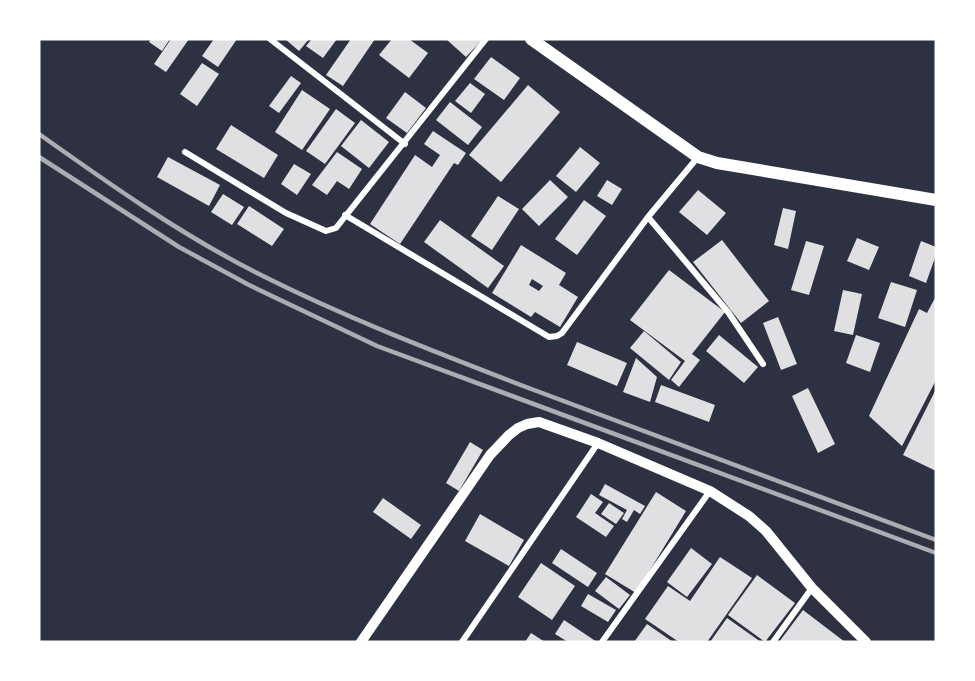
<svg xmlns="http://www.w3.org/2000/svg" width="975" height="681" font-family="Overpass,sans-serif">
  <style>
    .building { fill: #e0e0e3; fill-rule: evenodd }
    .lines { fill: none; stroke-linecap: round; stroke-linejoin: round }
    .minor { stroke: #fff; stroke-width: 6 }
    .tertiary { stroke: #fff; stroke-width: 10 }
    .secondary { stroke: #fff; stroke-width: 12 }
    .rail { stroke: #abadb3; stroke-width: 4.5 }
  </style>
  <rect width="100%" height="100%" fill="#2d3142"/>
  <path class="building" d="M151 39H170L162 51 149 42Z
    M171 39H189L166 72 154 64Z
    M214 39H237L218 67 202 56Z
    M285 39H309L299 51Z
    M312 39H337L323 58 306 46Z
    M351 39H375L343 86 326 75Z
    M392 39H409L428 53 409 78 379 55Z
    M446 39H483L466 57Z
    M491 57 520 78 504 100 474 79Z
    M202 63 219 74 197 106 180 94Z
    M291 76 301 83 279 113 269 106Z
    M470 83 485 94 471 113 455 101Z
    M528 85 560 112 501 182 469 155Z
    M302 90 330 109 302 150 275 132Z
    M405 92 426 108 407 133 386 118Z
    M450 102 482 127 468 145 436 120Z
    M336 109 355 123 325 164 306 151Z
    M361 120 389 142 369 168 341 146Z
    M231 125 278 155 264 178 216 149Z
    M433 131 466 153 458 165 454 163 400 244 370 224 415 155 432 167 440 155 424 144Z
    M580 147 600 163 576 192 556 176Z
    M337 152 362 169 349 189 337 181 327 195 312 185Z
    M168 157 220 185 209 206 157 177Z
    M294 164 311 174 297 195 281 184Z
    M550 180 568 197 539 226 522 209Z
    M607 180 622 189 612 205 597 196Z
    M698 190 726 213 707 235 679 212Z
    M223 194 244 207 232 225 211 212Z
    M498 196 519 209 492 250 471 236Z
    M584 200 606 216 577 255 555 239Z
    M249 206 284 229 272 246 237 224Z
    M783 208 796 211 788 249 774 245Z
    M440 220 504 266 488 288 424 242Z
    M857 238 879 247 869 270 847 261Z
    M722 240 769 301 741 323 693 262Z
    M806 241 824 246 809 295 791 290Z
    M921 241 936 247V255L926 283 909 276Z
    M521 245 566 273 559 285 578 297 560 327 535 312 531 317 492 293ZM532 279 543 286 539 291 529 285Z
    M669 270 725 312 692 354 700 360 679 387 671 380 685 361 630 320Z
    M891 282 917 290 905 327 878 318Z
    M843 290 862 294 853 335 834 331Z
    M936 296V380L902 446 869 416 919 309 927 313Z
    M778 317 797 364 781 370 763 323Z
    M644 331 681 362 669 380 630 348Z
    M719 335 758 367 744 383 706 351Z
    M856 335 880 343 870 372 846 363Z
    M577 342 627 363 617 386 567 365Z
    M636 358 657 377 650 402 623 392Z
    M661 385 715 405 709 422 655 402Z
    M808 388 835 444 818 453 792 396Z
    M936 389V471L903 455Z
    M470 442 483 450 459 491 446 483Z
    M605 484 645 506 640 514 634 510 627 522 622 519 627 510 599 495Z
    M656 492 686 511 636 593 605 574Z
    M591 494 603 502 595 513 614 526 606 537 576 517Z
    M383 498 421 525 411 539 373 512Z
    M609 503 624 513 616 524 601 514Z
    M480 514 524 540 509 566 465 541Z
    M691 548 712 564 687 597 667 582Z
    M561 549 597 573 588 587 552 563Z
    M720 557 752 578 707 642H679L645 619 668 586 690 601Z
    M541 563 575 586 552 620 518 597Z
    M757 575 795 603 765 642 728 615Z
    M606 577 630 595 619 609 595 591Z
    M588 594 616 610 608 622 581 606Z
    M803 610 820 623 845 642H779Z
    M727 618 761 642H710Z
    M564 620 597 642H568L555 634Z
    M647 624 673 642H634Z
    M531 633 545 642H525Z"/>
  <g class="lines">
    <path class="minor" d="M270 39 405 144
      M185 152 286 213 326 231 336 228 486 39
      M345 215 549 337 557 336 562 333 648 217 698 157
      M648 217 728 312 763 364
      M462 642 598 443
      M602 642 710 491
      M773 642 812 588"/>
    <path class="tertiary" d="M361 642 490 455 509 435 518 428 527 424 539 422 598 443 710 491 749 516 766 531 812 588 866 642"/>
    <path class="secondary" d="M531 39 698 157 717 163 936 200"/>
    <path class="rail" d="M39 134C108 183 180 234 257 273 344 317 435 352 526 387 662 439 799 489 936 540
      M39 157 179 247 249 285 377 346 936 553"/>
  </g>
  <rect width="975" height="681" fill="none" stroke="#ffffff" stroke-width="81"/>
</svg>
